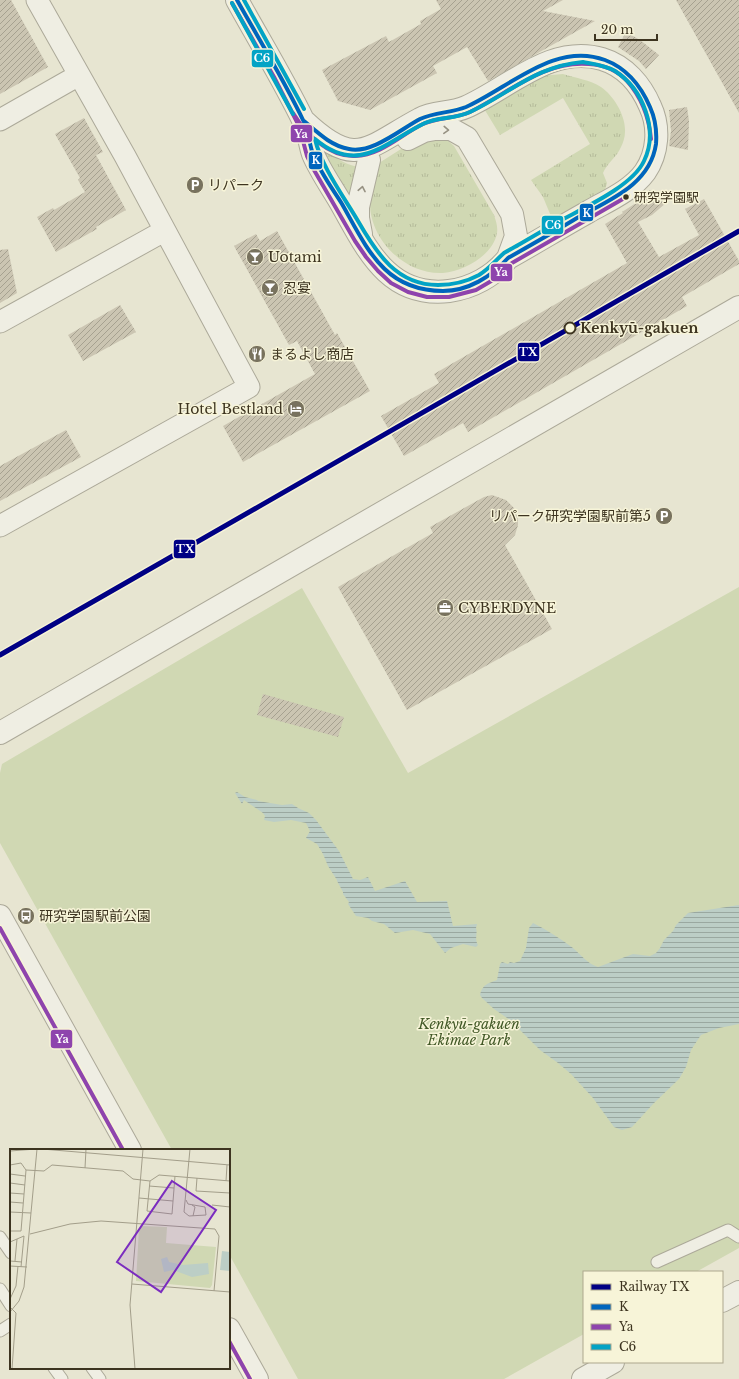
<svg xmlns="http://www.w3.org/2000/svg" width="739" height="1379" font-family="'Libre Baskerville','Noto Sans JP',serif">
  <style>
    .grass { fill: url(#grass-tufts) }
    .green { fill: #d0d8b3 }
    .water { fill: url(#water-rules) }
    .building { fill: url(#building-hatch) }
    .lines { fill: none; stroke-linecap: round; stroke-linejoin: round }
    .service-casing { stroke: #aca999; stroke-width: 13 }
    .minor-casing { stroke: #aca999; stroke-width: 23 }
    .tertiary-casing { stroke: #aca999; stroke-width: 24 }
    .service { stroke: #efeee3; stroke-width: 11 }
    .minor { stroke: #efeee3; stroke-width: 21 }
    .tertiary { stroke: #efeee3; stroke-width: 22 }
    .bus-1-casing { stroke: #f7f4d8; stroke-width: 7 }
    .bus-2-casing { stroke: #f7f4d8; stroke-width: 7 }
    .bus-3-casing { stroke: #f7f4d8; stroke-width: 7 }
    .bus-1 { stroke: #0065bd; stroke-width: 4 }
    .bus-2 { stroke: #8e44ad; stroke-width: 4 }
    .bus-3 { stroke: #03a3c5; stroke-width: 4 }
    .rail-1-casing { stroke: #f7f4d8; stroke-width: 8 }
    .rail-1 { stroke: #000084; stroke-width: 5 }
    .oneway { stroke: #969182 }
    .bus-dot { fill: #3d3420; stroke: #f7f4d8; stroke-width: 1.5 }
    .stop-dot { fill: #f7f4d8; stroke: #3d3420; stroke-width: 2 }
    .labels { text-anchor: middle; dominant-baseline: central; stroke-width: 3; stroke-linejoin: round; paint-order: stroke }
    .bus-label { font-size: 13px; fill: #3d3420; stroke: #f7f4d8; text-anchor: start }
    .poi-label { font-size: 14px; fill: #3d3420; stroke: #f7f4d8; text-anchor: start }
    .stop-label { font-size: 14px; font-weight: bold; fill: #3d3420; stroke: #f7f4d8; text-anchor: start }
    .park-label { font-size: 14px; font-style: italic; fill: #425927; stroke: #f7f4d8 }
    .inset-road { fill: none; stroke: #a39e8a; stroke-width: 1 }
    .view { fill: #7b2cbf; fill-opacity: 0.15; stroke: #7b2cbf; stroke-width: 2 }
    .inset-edge { fill: none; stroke: #3d3420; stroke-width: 2 }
    .line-badge { stroke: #f7f4d8; stroke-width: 1.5 }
    .badge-label { font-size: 11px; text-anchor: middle; font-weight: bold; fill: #fff }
  </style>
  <defs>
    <pattern id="grass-tufts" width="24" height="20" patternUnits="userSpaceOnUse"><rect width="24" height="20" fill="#d0d8b3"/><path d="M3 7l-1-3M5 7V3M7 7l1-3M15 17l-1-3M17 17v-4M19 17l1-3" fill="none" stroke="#b4ba9a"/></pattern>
    <pattern id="water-rules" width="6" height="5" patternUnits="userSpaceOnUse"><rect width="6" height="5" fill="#bccec6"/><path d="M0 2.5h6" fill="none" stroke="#9aa8a0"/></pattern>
    <pattern id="building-hatch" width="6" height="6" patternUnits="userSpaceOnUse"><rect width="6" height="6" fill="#cbc5b2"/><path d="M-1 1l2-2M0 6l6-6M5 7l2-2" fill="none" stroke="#a6a190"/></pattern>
  </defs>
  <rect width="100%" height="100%" fill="#e7e5d1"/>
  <path class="grass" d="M563 74C576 78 590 80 601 87 614 96 626 116 625 132 625 137 623 143 621 147 617 157 607 163 603 173L607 183 605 190 553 221 543 197 531 180 590 144 563 98 500 135 483 107 540 76Z
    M425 137 447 140 454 146 494 215C496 221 498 227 497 233 493 255 465 271 443 273 405 275 369 239 370 202 370 190 377 174 379 163L401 149Z
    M324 144C332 157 343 164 359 167L349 199 317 149Z"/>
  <path class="green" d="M739 587V1248L696 1272H584V1334L504 1379H298L229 1254V1150H172L0 843V773L2 764 302 588 408 773Z"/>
  <path class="water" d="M237 792 245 797 257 800 258 801 282 805 292 804 298 808 309 813 316 820 339 851 353 879 360 880 368 877 375 891 405 881 417 902 447 901 453 926 477 924 476 928C478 934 474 938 478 945L476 947 463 944 451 948 445 953 430 934 413 930 395 933 384 924 372 921 368 918 356 916 348 904 349 902 343 894V892L337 881V880L328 866 323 854 317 844 306 838 310 831 306 823 291 820 274 822 264 820 265 816 263 813 244 800 242 804 235 793Z
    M739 905V1024L719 1028 701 1035 691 1050 686 1067 679 1079 654 1103 632 1127 622 1130 614 1127 593 1098 571 1074 558 1063 540 1050 510 1020 494 1009 482 998 480 995C483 984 487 984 497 980L500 964 502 962 508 964 510 962 514 963 520 961 526 948 529 928 533 923C547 930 561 939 573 948 581 955 588 964 598 967L633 954 650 956 656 953 660 948 664 940 673 931 676 925 688 913Z"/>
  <path class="building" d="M0 0H11L48 67 0 94Z
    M436 0H563L543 11 595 21 488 81 467 47 433 66 437 73 370 110 338 101 322 70 386 36 389 42 421 24 420 21 441 9Z
    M676 0H739V113Z
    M626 32 640 40 659 55 646 69 639 61 618 47Z
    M687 107 689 121 688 150 669 146 671 131 669 110Z
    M84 118 103 152 96 155 126 210 96 227 97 229 56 252 37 217 53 208 54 210 85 192 78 180 80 178 55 134Z
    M650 190 666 203 652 215 638 222 659 257 699 235 685 209 704 199 739 261V264L682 297 687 306 468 432 463 423 404 456 381 416 439 383 434 374 627 263 605 224 623 213 622 212 636 203Z
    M277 231 335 335 337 333 370 391 243 462 223 426 315 374 297 341 289 345 234 246 256 234 260 241Z
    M8 249 17 293 0 303V250Z
    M120 305 136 332 83 361 68 335Z
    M66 430 81 457 0 501V466Z
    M492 495 506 500 514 508 518 519V525L515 535 505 545 552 629 407 710 338 587 433 533 430 527 484 497Z
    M263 694 344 717 338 737 257 715Z"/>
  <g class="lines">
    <defs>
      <path id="service" d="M0 1237 11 1253
        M657 1262 728 1230 739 1237
        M0 1289 11 1306
        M0 1331 11 1324
        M54 1368 62 1379
        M92 1368 100 1379"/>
      <path id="minor" d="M0 120 79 75
        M0 322 164 231
        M0 526 249 387 125 156 37 0"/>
      <path id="tertiary" d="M237 0C259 40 283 79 303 120 309 130 309 143 313 154 320 171 333 189 342 205 367 249 388 298 449 291 472 288 494 276 508 258 535 243 561 227 588 212 607 201 631 191 645 172 658 153 660 127 650 106 641 85 625 66 602 59 551 44 509 88 466 107 451 114 434 111 420 119 367 147 357 171 304 121
        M408 139 424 131 435 129H451L467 138 512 214 516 236 508 258
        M361 234 358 218V207L369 160
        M0 733 739 307
        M0 916 130 1150
        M722 1301 739 1292
        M229 1329 257 1379
        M583 1379 613 1362"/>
    </defs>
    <use href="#service" class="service-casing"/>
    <use href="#minor" class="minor-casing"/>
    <use href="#tertiary" class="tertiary-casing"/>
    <use href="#service" class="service"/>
    <use href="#minor" class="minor"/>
    <use href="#tertiary" class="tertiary"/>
    <defs>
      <path id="bus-1" d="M237 0C260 41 284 80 304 122 309 132 309 144 313 154 320 172 332 188 342 204 367 248 384 291 443 291 468 291 491 277 508 258 531 245 554 232 577 218 609 200 650 185 656 144 657 131 655 118 650 107 641 86 626 68 605 60 555 41 509 88 466 107 451 113 435 112 420 119 401 129 372 154 349 149 331 146 317 132 304 121"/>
      <path id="bus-2" d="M232 3 274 77 299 126 307 156 314 170 355 241 366 257 378 271 391 283 408 292 427 297H449L476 290 493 280 512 263 628 196
        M293 113C306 134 328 157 355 156 382 155 400 135 423 124 438 117 455 119 470 112 509 93 544 60 589 64 604 65 617 70 627 81 642 98 649 117 651 139
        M0 928 123 1150
        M229 1341 250 1379"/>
      <path id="bus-3" d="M244 0 304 109
        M232 3 293 114
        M583 62C594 64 605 65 615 71 643 89 659 130 644 161 632 187 581 209 556 223 544 230 532 237 520 244 515 247 509 250 504 253 495 261 489 269 479 275 466 282 453 285 438 285 397 285 377 254 358 221 344 197 321 166 315 139 359 176 385 142 425 123 439 117 455 119 470 112 510 93 536 66 583 62Z"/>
    </defs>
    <use href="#bus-1" class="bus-1-casing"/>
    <use href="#bus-2" class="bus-2-casing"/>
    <use href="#bus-3" class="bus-3-casing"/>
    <use href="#bus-1" class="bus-1"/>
    <use href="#bus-2" class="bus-2"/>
    <use href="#bus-3" class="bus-3"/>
    <defs>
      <path id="rail-1" d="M0 655 739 231"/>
    </defs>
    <use href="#rail-1" class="rail-1-casing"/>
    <use href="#rail-1" class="rail-1"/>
  </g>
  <defs><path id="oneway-chevron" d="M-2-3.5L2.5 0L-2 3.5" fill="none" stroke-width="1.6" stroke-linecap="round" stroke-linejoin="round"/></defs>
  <g class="oneway">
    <use href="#oneway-chevron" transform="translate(446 130) rotate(3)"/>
    <use href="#oneway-chevron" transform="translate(362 189) rotate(-79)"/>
  </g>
  <defs>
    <symbol id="parking-disc" viewBox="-11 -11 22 22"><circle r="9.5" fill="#78725e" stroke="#f7f4d8"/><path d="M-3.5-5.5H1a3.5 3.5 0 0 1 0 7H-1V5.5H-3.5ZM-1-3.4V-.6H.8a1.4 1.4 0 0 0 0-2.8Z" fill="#fff"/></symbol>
    <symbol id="bar-disc" viewBox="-11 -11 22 22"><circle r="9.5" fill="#78725e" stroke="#f7f4d8"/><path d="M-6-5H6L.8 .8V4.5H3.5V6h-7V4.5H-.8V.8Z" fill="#fff"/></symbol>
    <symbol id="restaurant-disc" viewBox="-11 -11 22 22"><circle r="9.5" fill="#78725e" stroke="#f7f4d8"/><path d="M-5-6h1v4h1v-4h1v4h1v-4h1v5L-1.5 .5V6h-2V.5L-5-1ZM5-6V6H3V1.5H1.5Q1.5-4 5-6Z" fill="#fff"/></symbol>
    <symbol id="hotel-disc" viewBox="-11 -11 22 22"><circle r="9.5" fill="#78725e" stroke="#f7f4d8"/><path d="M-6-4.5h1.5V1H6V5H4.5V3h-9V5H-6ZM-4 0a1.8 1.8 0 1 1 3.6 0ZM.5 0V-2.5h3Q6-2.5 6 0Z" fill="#fff"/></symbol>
    <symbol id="office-disc" viewBox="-11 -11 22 22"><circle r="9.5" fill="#78725e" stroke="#f7f4d8"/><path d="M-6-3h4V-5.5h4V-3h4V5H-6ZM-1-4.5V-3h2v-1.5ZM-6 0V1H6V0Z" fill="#fff"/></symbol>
    <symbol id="bus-disc" viewBox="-11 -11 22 22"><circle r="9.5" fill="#78725e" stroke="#f7f4d8"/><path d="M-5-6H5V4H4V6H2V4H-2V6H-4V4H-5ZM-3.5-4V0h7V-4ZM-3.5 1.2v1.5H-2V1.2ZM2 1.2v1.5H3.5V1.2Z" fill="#fff"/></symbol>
  </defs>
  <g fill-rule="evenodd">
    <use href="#parking-disc" x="185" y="175" width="20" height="20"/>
    <use href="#bar-disc" x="245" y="247" width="20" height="20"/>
    <use href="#bar-disc" x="260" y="278" width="20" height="20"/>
    <use href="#restaurant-disc" x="247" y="344" width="20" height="20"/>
    <use href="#hotel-disc" x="286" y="399" width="20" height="20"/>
    <use href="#parking-disc" x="654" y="506" width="20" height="20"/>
    <use href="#office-disc" x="435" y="598" width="20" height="20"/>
    <use href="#bus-disc" x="16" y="906" width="20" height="20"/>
  </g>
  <circle class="bus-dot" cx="626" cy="197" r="3.5"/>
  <circle class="stop-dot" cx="570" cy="328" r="5.5"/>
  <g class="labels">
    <g class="bus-label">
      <text x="634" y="197">研究学園駅</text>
    </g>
    <g class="poi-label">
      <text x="208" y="185">リパーク</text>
      <text x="268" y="257">Uotami</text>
      <text x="283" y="288">忍宴</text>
      <text x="270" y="354">まるよし商店</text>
      <text x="283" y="409" text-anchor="end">Hotel Bestland</text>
      <text x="651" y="516" text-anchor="end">リパーク研究学園駅前第5</text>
      <text x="458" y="608">CYBERDYNE</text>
      <text x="39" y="916">研究学園駅前公園</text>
    </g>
    <g class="stop-label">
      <text x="580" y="328">Kenkyū-gakuen</text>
    </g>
    <g class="park-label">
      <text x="469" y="1024">Kenkyū-gakuen<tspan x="469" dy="16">Ekimae Park</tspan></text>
    </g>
  </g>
  <g transform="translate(10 1149)">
    <rect width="220" height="220" fill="#e7e5d1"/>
    <path d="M132 77 157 78 156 94 206 98 202 136 200 139 126 132 129 80Z" fill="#d0d8b3"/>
    <path d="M212 102 220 103V122L210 121ZM157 108 159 113 173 116 198 114 199 125 182 128 163 121 154 123 151 110Z" fill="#bccec6"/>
    <path class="inset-road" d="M32 0 220 16M0 2 26 0M0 16 11 14 16 21 34 22 42 16 113 22 123 30 140 32 149 26 220 32M75 19 76 0M0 25 15 27M187 29 186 42 220 44M140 32 137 62 162 65 165 27M216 32 217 16M0 34 15 36M139 37 164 39M0 44 14 45M129 49 163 52M176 51 178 55 195 58 196 66 179 67 174 63 180 0M0 53 13 54M182 56 185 58 183 67M202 56 220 58M0 63 21 64M0 82H11L16 21M20 85 60 75 91 72 205 80 209 87 204 142M0 93 14 87 11 118M0 112 12 113M5 112 7 90M0 117 17 118M122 135 220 143M0 150 6 137 8 117M0 158 6 164 2 220M0 163 9 152 14 138 27 0M125 220 120 156 133 0"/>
    <path class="view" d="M162 32 206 61 151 143 107 113Z"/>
    <rect width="220" height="220" class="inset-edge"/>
  </g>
  <g class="line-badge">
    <rect x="251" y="49" width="23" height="19" rx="4" fill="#03a3c5"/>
    <rect x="290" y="124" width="23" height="19" rx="4" fill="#8e44ad"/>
    <rect x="308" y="151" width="15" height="19" rx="4" fill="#0065bd"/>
    <rect x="579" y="203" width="15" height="19" rx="4" fill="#0065bd"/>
    <rect x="541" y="215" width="23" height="20" rx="4" fill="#03a3c5"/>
    <rect x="490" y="263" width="23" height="19" rx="4" fill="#8e44ad"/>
    <rect x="517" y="342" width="23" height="20" rx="4" fill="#000084"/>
    <rect x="173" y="539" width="23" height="20" rx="4" fill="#000084"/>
    <rect x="50" y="1029" width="23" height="20" rx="4" fill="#8e44ad"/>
  </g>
  <g class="badge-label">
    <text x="262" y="62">C6</text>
    <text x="301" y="138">Ya</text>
    <text x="316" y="164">K</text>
    <text x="587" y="217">K</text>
    <text x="553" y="229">C6</text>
    <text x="501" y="276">Ya</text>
    <text x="528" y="356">TX</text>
    <text x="185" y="553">TX</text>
    <text x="62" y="1043">Ya</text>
  </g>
  <rect x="583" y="1271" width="140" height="92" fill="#f7f4d8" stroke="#ada78e"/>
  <rect x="591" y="1284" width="20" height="6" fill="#000084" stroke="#ada78e"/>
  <text x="619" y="1291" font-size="12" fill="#3d3420">Railway TX</text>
  <rect x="591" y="1304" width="20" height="6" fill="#0065bd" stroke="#ada78e"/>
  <text x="619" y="1311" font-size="12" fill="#3d3420">K</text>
  <rect x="591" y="1324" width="20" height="6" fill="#8e44ad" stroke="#ada78e"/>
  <text x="619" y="1331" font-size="12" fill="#3d3420">Ya</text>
  <rect x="591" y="1344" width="20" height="6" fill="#03a3c5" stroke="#ada78e"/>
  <text x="619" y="1351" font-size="12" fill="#3d3420">C6</text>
  <path d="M595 34v6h62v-6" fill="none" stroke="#3d3420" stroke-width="2"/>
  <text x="601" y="34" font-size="12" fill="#3d3420" stroke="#f7f4d8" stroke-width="3" paint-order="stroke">20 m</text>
</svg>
